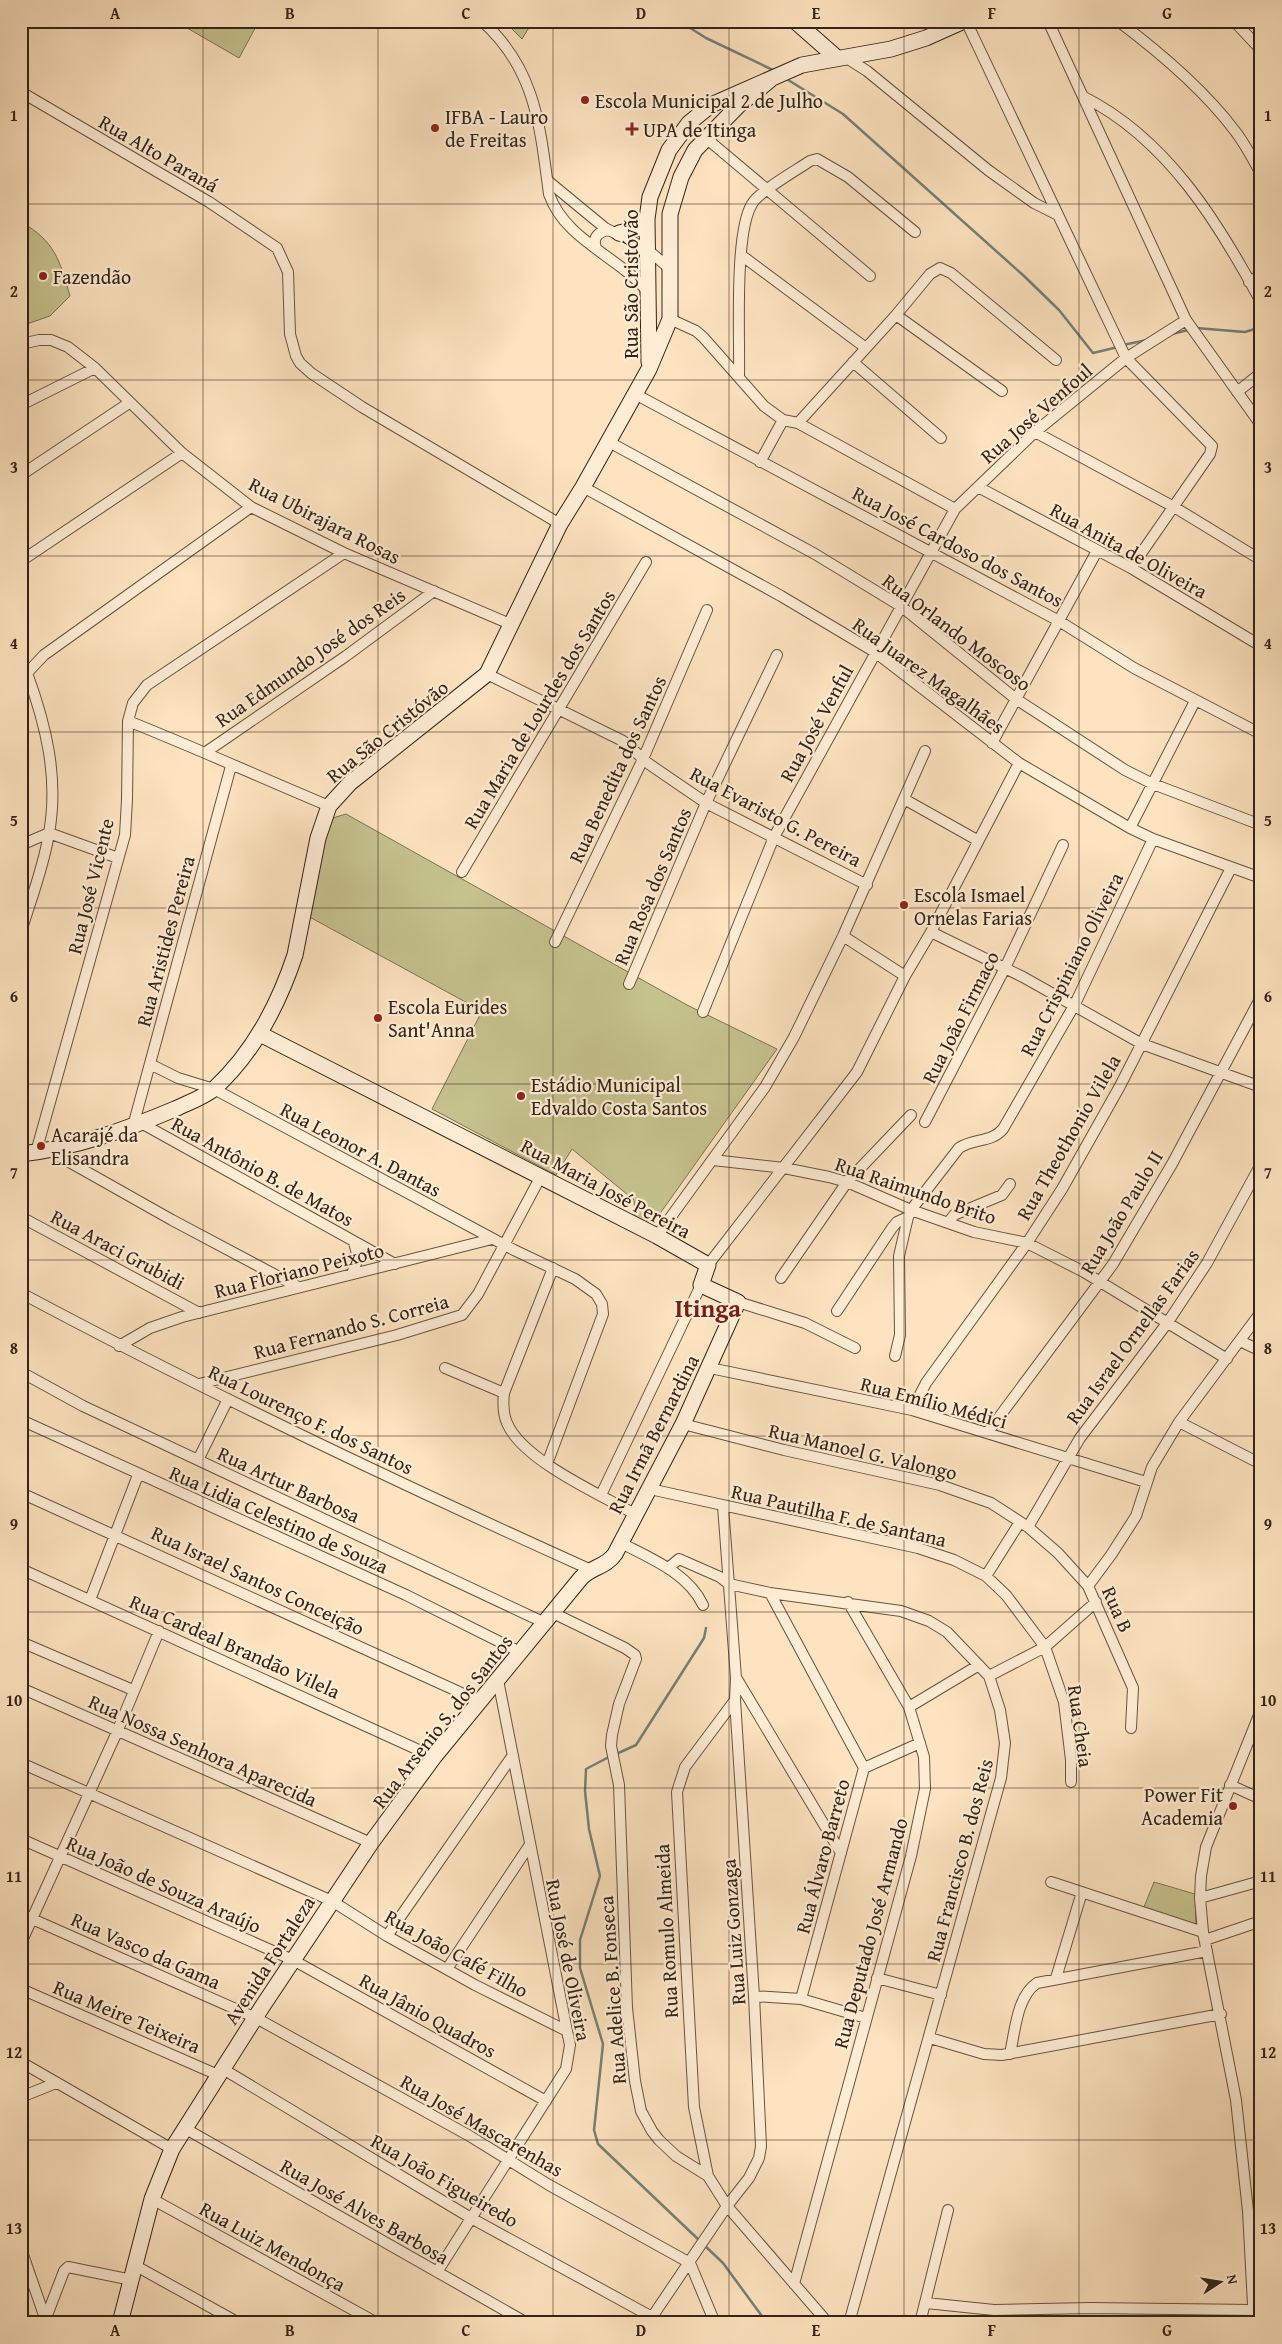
<svg xmlns="http://www.w3.org/2000/svg" width="1282" height="2344" font-family="'Gentium Book Plus',serif">
  <style>
    .green { fill: #c5c28e; stroke: #7c7352 }
    .lines { fill: none; stroke-linecap: round; stroke-linejoin: round }
    .stream { stroke: #758077; stroke-width: 2.5 }
    .street-casing { stroke: #665440; stroke-width: 12 }
    .secondary-casing { stroke: #332416; stroke-width: 17 }
    .street { stroke: #feedd5; stroke-width: 10 }
    .secondary { stroke: #feedd5; stroke-width: 15 }
    .grid { fill: none; stroke: #332416; stroke-width: 1; stroke-opacity: 0.55 }
    .poi-dot { fill: #8f2418; stroke: #feedd5; stroke-width: 2 }
    .labels { text-anchor: middle; dominant-baseline: central; stroke-width: 4.5; stroke-linejoin: round; paint-order: stroke }
    .poi-label { font-size: 20px; fill: #332416; stroke: #feedd5; text-anchor: start }
    .street-label { font-size: 20px; fill: #332416; stroke: #feedd5 }
    .district-label { font-size: 25px; font-weight: bold; fill: #7a1f14; stroke: #feedd5 }
    .neatline { fill: none; stroke: #332416; stroke-width: 2 }
    .grid-label { font-size: 16px; text-anchor: middle; font-weight: bold; fill: #332416 }
  </style>
  <rect width="100%" height="100%" fill="#fde3bf"/>
  <filter id="stains"><feTurbulence type="fractalNoise" baseFrequency=".004" numOctaves="4"/><feColorMatrix values="0 0 0 0 .2 0 0 0 0 .09 0 0 0 0 .02 0 0 0 .5 -.17"/></filter>
  <radialGradient id="worn" r=".72"><stop offset=".6" stop-color="#630" stop-opacity="0"/><stop offset="1" stop-color="#630" stop-opacity=".3"/></radialGradient>
  <path class="green" d="M175 21H259L239 58Z
    M504 21H533L522 39Z
    M21 222C55 241 60 261 70 296L50 316 21 326Z
    M346 814 687 1005 777 1049 654 1222 635 1218 634 1200 572 1149 556 1175 432 1109 482 1011 304 914 323 821Z
    M1154 1882 1195 1894 1196 1925 1144 1907Z
    M1256 2249H1261V2323H1258Z"/>
  <g class="lines">
    <path class="stream" d="M679 21 706 38 775 71
      M785 78 843 114 1024 276 1059 310 1093 353 1118 347
      M1196 328 1245 332 1261 327
      M1172 334 1188 330
      M1123 345 1147 340
      M614 1755 636 1745 704 1638 706 1628
      M609 1757 586 1769 585 1791 589 1829 600 1876 580 1940V1968L603 2044 594 2130 598 2144 700 2241
      M704 2245 723 2263 767 2323"/>
    <defs>
      <path id="street" d="M143 21 144 23
        M482 21C536 69 540 127 549 194 565 240 618 256 648 292
        M966 21 1126 358 1212 446 1210 454 1131 568
        M1048 21 1186 320 1261 425
        M1118 21C1158 51 1205 91 1235 131 1245 144 1253 159 1261 174
        M1234 21 1261 50
        M845 57 867 71 988 170 1034 203 1056 214
        M21 92 209 202 277 248 288 272 290 334 296 356 300 363 311 373 362 407 560 524
        M1084 97C1167 139 1218 222 1261 302
        M707 139 870 276
        M548 181 605 228 648 250 669 268
        M596 248C592 237 599 232 608 230
        M741 255 866 348
        M1249 282 1261 275
        M896 315 1002 391
        M670 319 696 331 703 337 764 406 783 420 798 423 955 509
        M21 344 39 340H51L68 347 95 368 182 453 251 507 344 553 510 624
        M853 362 941 438
        M739 375C740 338 734 233 752 204 758 192 797 170 810 161L817 159 848 177 915 232
        M1237 392 1261 373
        M635 394 1059 621 1134 668 1261 734
        M21 405 95 368
        M798 423 896 315 930 274 940 268 951 273 1056 360
        M1035 432 1174 507 1261 560
        M609 442 815 554 902 607 1016 699 1125 770 1153 784 1261 825
        M760 462 783 420
        M21 475 129 403
        M583 487 781 596 875 652 1019 763 1130 828 1153 839 1261 878
        M978 487 1131 568 1261 646
        M21 561 182 453
        M487 674 623 741 649 764 706 803 867 885
        M21 685 27 673 44 655 251 507
        M128 721C196 748 262 778 329 806
        M992 743 1097 551
        M206 752 346 656 434 591
        M904 799 977 840
        M1130 828 1195 701
        M49 833 118 858
        M21 845 49 833
        M462 872 646 562
        M21 932C31 899 44 866 49 833 59 778 46 725 27 673
        M931 932 1023 977 1142 1044 1261 1087
        M843 936 905 976
        M555 942 643 759 707 610
        M629 984 706 803 777 655
        M703 1012 774 837 955 509 1035 432 1126 358 1186 320
        M150 1064 178 1078 214 1089 514 1250 575 1279 596 1294 602 1304 603 1314 547 1464
        M925 1122 1005 968 1063 845
        M141 1123 395 1264
        M133 1126 231 766
        M48 1150 172 1220 298 1287
        M36 1152 125 835 127 800 128 721 133 703 147 685 344 553
        M713 1160 784 1168 829 1177 847 1182 911 1210 974 1232 1027 1243 1084 1272 1227 1359
        M21 1217 199 1313
        M948 1223 954 1215 1002 1195 1010 1184
        M657 1236 765 1087 794 1037 843 936 925 751
        M708 1265 857 1072 905 976 931 932 1019 763
        M553 1268 504 1393C503 1402 503 1414 507 1423 522 1460 601 1495 635 1514
        M352 1274 358 1258 354 1242
        M781 1278 847 1182 911 1115
        M21 1293C206 1392 398 1483 589 1569
        M738 1302 805 1323 855 1348
        M837 1311 892 1228 897 1222 908 1217
        M1240 1341 1261 1351
        M119 1346 150 1328 182 1317 492 1239
        M895 1356 900 1335 899 1256 908 1217 911 1210 959 1148C974 1138 991 1143 1003 1129L1075 1004 1153 839
        M445 1368 504 1393
        M710 1368 912 1410 1146 1482
        M21 1372 83 1406 545 1623
        M199 1384 397 1335 462 1315 478 1294 541 1176
        M912 1410 926 1383 1027 1243 1062 1189 1120 1086 1231 868
        M21 1420 406 1595 520 1652
        M1179 1422 1261 1464
        M683 1424 784 1450 940 1485 991 1503 1028 1527 1058 1553 1088 1586 1133 1688 1131 1728
        M988 1432 1113 1264 1172 1164 1261 997
        M198 1460 228 1399
        M650 1489 918 1548 954 1560 986 1576 1006 1595 1045 1647 1064 1702 1071 1760V1782
        M21 1493 479 1701
        M601 1495 701 1285
        M1028 1527 1080 1438 1168 1322 1207 1263 1261 1164
        M621 1543C650 1558 688 1573 703 1605
        M668 1568 679 1559 720 1577 729 1584 770 1593 901 1611 929 1621 947 1632 989 1676 1000 1710 1005 1743 1001 1778 849 2323
        M21 1569 434 1757
        M986 1576 1020 1522
        M1088 1586 1111 1555 1136 1516 1152 1467 1179 1422 1261 1312
        M770 1593 864 1768 801 1999
        M90 1600 138 1475
        M553 1613 625 1648 635 1655 636 1659 619 1704 612 1735 611 1746 619 1785 627 2008 635 2081 641 2111 652 2131 659 2140 676 2156 708 2176 727 2206 828 2323
        M21 1642 133 1690
        M989 1676 1045 1647 1096 1602
        M737 1679 841 1853
        M21 1688 371 1843
        M909 1707 979 1665
        M21 1763 332 1901 387 1936 475 1985 567 2031
        M864 1768 920 1743
        M1230 1785 1261 1799
        M21 1839 293 1960 546 2101
        M1051 1882 1203 1932
        M1200 1898 1261 1881
        M21 1914 256 2018 468 2135 549 2185 690 2263
        M387 1936 513 1755
        M1205 1940 1261 1921
        M21 1943 117 1732 159 1631
        M447 1969 529 1846
        M877 1978 941 1995
        M1056 1978 1082 1892
        M21 1989 218 2075
        M754 1996 801 1999 866 2018
        M930 2038 984 2054 1002 2055 1221 2014
        M1010 2054C1015 2031 1017 1996 1037 1983L1207 1951
        M21 2062 172 2149
        M223 2069 471 2218 652 2317
        M21 2097 56 2083
        M186 2129 527 2323
        M708 2176 694 2107 677 1792 685 1767 735 1700
        M152 2199 377 2323
        M21 2249 45 2318
        M690 2263 715 2323
        M136 2266 239 2323
        M437 2272 566 2069 570 2045 567 2031 498 1680
        M794 2284 911 1856 925 1789 924 1757 909 1707 848 1602
        M926 2303 994 2310 1090 2308 1254 2310
        M44 2323 64 2271 68 2267 132 2280
        M648 2323 727 2206 749 2178 759 2158 761 2146 754 1996 735 1700 736 1678 723 1506
        M920 2323 948 2210
        M1254 2323 1248 2211 1236 2100 1203 1932 1200 1898 1201 1876 1206 1847 1261 1710"/>
      <path id="secondary" d="M795 21 837 58
        M619 233 636 229 647 219
        M649 362 647 219 650 197 669 150 689 123 711 105 802 65 891 49 926 38 964 21
        M21 1154C75 1148 125 1130 175 1109 187 1103 205 1097 215 1088 253 1053 279 1003 295 955L318 838 329 806 350 783 487 674 560 524 583 487 649 369 670 319V214L681 177 695 150 738 106 770 80
        M120 2323 152 2199 172 2149 262 2007 371 1843 434 1757 581 1578C591 1567 606 1567 615 1554L683 1424 738 1302 701 1285 708 1265 657 1236 260 1034"/>
    </defs>
    <use href="#street" class="street-casing"/>
    <use href="#secondary" class="secondary-casing"/>
    <use href="#street" class="street"/>
    <use href="#secondary" class="secondary"/>
  </g>
  <path class="grid" d="M203 21V2323M378 21V2323M553 21V2323M729 21V2323M904 21V2323M1079 21V2323M21 204H1261M21 380H1261M21 556H1261M21 732H1261M21 908H1261M21 1084H1261M21 1260H1261M21 1436H1261M21 1612H1261M21 1788H1261M21 1964H1261M21 2140H1261"/>
  <g class="poi-dot">
    <circle cx="585" cy="100" r="5"/>
    <circle cx="435" cy="128" r="5"/>
    <path d="M629.5 121.5h5v5h5v5h-5v5h-5v-5h-5v-5h5z"/>
    <circle cx="43" cy="276" r="5"/>
    <circle cx="904" cy="905" r="5"/>
    <circle cx="378" cy="1018" r="5"/>
    <circle cx="521" cy="1096" r="5"/>
    <circle cx="41" cy="1146" r="5"/>
    <circle cx="1233" cy="1806" r="5"/>
  </g>
  <g class="labels">
    <g class="poi-label">
      <text x="595" y="100">Escola Municipal 2 de Julho</text>
      <text x="445" y="116">IFBA - Lauro<tspan x="445" dy="23">de Freitas</tspan></text>
      <text x="643" y="129">UPA de Itinga</text>
      <text x="53" y="276">Fazendão</text>
      <text x="914" y="894">Escola Ismael<tspan x="914" dy="23">Ornelas Farias</tspan></text>
      <text x="388" y="1006">Escola Eurides<tspan x="388" dy="23">Sant'Anna</tspan></text>
      <text x="531" y="1084">Estádio Municipal<tspan x="531" dy="23">Edvaldo Costa Santos</tspan></text>
      <text x="51" y="1134">Acarajé da<tspan x="51" dy="23">Elisandra</tspan></text>
      <text x="1223" y="1794" text-anchor="end">Power Fit<tspan x="1223" dy="23">Academia</tspan></text>
    </g>
    <g class="street-label">
      <text transform="translate(159 153) rotate(30)">Rua Alto Paraná</text>
      <text transform="translate(630 284) rotate(-90)">Rua São Cristóvão</text>
      <text transform="translate(1036 413) rotate(-41)">Rua José Venfoul</text>
      <text transform="translate(325 520) rotate(27)">Rua Ubirajara Rosas</text>
      <text transform="translate(958 546) rotate(28)">Rua José Cardoso dos Santos</text>
      <text transform="translate(1129 550) rotate(29)">Rua Anita de Oliveira</text>
      <text transform="translate(957 632) rotate(37)">Rua Orlando Moscoso</text>
      <text transform="translate(310 657) rotate(-35)">Rua Edmundo José dos Reis</text>
      <text transform="translate(929 675) rotate(36)">Rua Juarez Magalhães</text>
      <text transform="translate(539 709) rotate(-59)">Rua Maria de Lourdes dos Santos</text>
      <text transform="translate(816 723) rotate(-61)">Rua José Venful</text>
      <text transform="translate(387 731) rotate(-39)">Rua São Cristóvão</text>
      <text transform="translate(617 769) rotate(-65)">Rua Benedita dos Santos</text>
      <text transform="translate(776 816) rotate(28)">Rua Evaristo G. Pereira</text>
      <text transform="translate(90 886) rotate(-76)">Rua José Vicente</text>
      <text transform="translate(652 886) rotate(-67)">Rua Rosa dos Santos</text>
      <text transform="translate(165 941) rotate(-75)">Rua Aristides Pereira</text>
      <text transform="translate(1071 964) rotate(-63)">Rua Crispiniano Oliveira</text>
      <text transform="translate(960 1017) rotate(-63)">Rua João Firmaco</text>
      <text transform="translate(1068 1137) rotate(-60)">Rua Theothonio Vilela</text>
      <text transform="translate(361 1149) rotate(28)">Rua Leonor A. Dantas</text>
      <text transform="translate(263 1171) rotate(29)">Rua Antônio B. de Matos</text>
      <text transform="translate(606 1188) rotate(28)">Rua Maria José Pereira</text>
      <text transform="translate(916 1190) rotate(19)">Rua Raimundo Brito</text>
      <text transform="translate(1121 1212) rotate(-59)">Rua João Paulo II</text>
      <text transform="translate(118 1249) rotate(28)">Rua Araci Grubidi</text>
      <text transform="translate(299 1270) rotate(-14)">Rua Floriano Peixoto</text>
      <text transform="translate(351 1326) rotate(-15)">Rua Fernando S. Correia</text>
      <text transform="translate(1132 1336) rotate(-54)">Rua Israel Ornellas Farias</text>
      <text transform="translate(934 1402) rotate(15)">Rua Emílio Médici</text>
      <text transform="translate(311 1419) rotate(26)">Rua Lourenço F. dos Santos</text>
      <text transform="translate(653 1434) rotate(-63)">Rua Irmã Bernardina</text>
      <text transform="translate(863 1451) rotate(13)">Rua Manoel G. Valongo</text>
      <text transform="translate(289 1484) rotate(25)">Rua Artur Barbosa</text>
      <text transform="translate(839 1515) rotate(13)">Rua Pautilha F. de Santana</text>
      <text transform="translate(279 1519) rotate(24)">Rua Lidia Celestino de Souza</text>
      <text transform="translate(258 1580) rotate(25)">Rua Israel Santos Conceição</text>
      <text transform="translate(1118 1609) rotate(66)">Rua B</text>
      <text transform="translate(235 1646) rotate(24)">Rua Cardeal Brandão Vilela</text>
      <text transform="translate(442 1721) rotate(-52)">Rua Arsenio S. dos Santos</text>
      <text transform="translate(1081 1726) rotate(82)">Rua Cheia</text>
      <text transform="translate(203 1750) rotate(24)">Rua Nossa Senhora Aparecida</text>
      <text transform="translate(822 1856) rotate(-75)">Rua Álvaro Barreto</text>
      <text transform="translate(959 1860) rotate(-75)">Rua Francisco B. dos Reis</text>
      <text transform="translate(164 1884) rotate(24)">Rua João de Souza Araújo</text>
      <text transform="translate(666 1931) rotate(-93)">Rua Romulo Almeida</text>
      <text transform="translate(733 1932) rotate(-94)">Rua Luiz Gonzaga</text>
      <text transform="translate(870 1933) rotate(-75)">Rua Deputado José Armando</text>
      <text transform="translate(146 1950) rotate(24)">Rua Vasco da Gama</text>
      <text transform="translate(457 1953) rotate(29)">Rua João Café Filho</text>
      <text transform="translate(269 1960) rotate(-57)">Avenida Fortaleza</text>
      <text transform="translate(569 1960) rotate(79)">Rua José de Oliveira</text>
      <text transform="translate(612 1990) rotate(-94)">Rua Adelice B. Fonseca</text>
      <text transform="translate(428 2015) rotate(29)">Rua Jânio Quadros</text>
      <text transform="translate(127 2016) rotate(23)">Rua Meire Teixeira</text>
      <text transform="translate(482 2125) rotate(30)">Rua José Mascarenhas</text>
      <text transform="translate(445 2180) rotate(30)">Rua João Figueiredo</text>
      <text transform="translate(365 2211) rotate(30)">Rua José Alves Barbosa</text>
      <text transform="translate(273 2246) rotate(29)">Rua Luiz Mendonça</text>
    </g>
    <g class="district-label">
      <text x="708" y="1308">Itinga</text>
    </g>
  </g>
  <rect width="1282" height="2344" fill="none" stroke="#fde3bf" stroke-width="55"/>
  <g transform="translate(1220 2282) rotate(78)" stroke="#feedd5" stroke-width="4" paint-order="stroke">
  <path d="M0-4L9 19L0 12L-9 19Z" fill="#332416"/>
  <text y="-8" font-size="14" font-weight="bold" text-anchor="middle" fill="#332416">N</text>
  </g>
  <rect x="28" y="28" width="1226" height="2288" class="neatline"/>
  <g class="grid-label">
    <text x="115" y="19">A</text>
    <text x="290" y="19">B</text>
    <text x="466" y="19">C</text>
    <text x="641" y="19">D</text>
    <text x="816" y="19">E</text>
    <text x="992" y="19">F</text>
    <text x="1167" y="19">G</text>
    <text x="14" y="121">1</text>
    <text x="1268" y="121">1</text>
    <text x="14" y="297">2</text>
    <text x="1268" y="297">2</text>
    <text x="14" y="473">3</text>
    <text x="1268" y="473">3</text>
    <text x="14" y="649">4</text>
    <text x="1268" y="649">4</text>
    <text x="14" y="826">5</text>
    <text x="1268" y="826">5</text>
    <text x="14" y="1002">6</text>
    <text x="1268" y="1002">6</text>
    <text x="14" y="1178">7</text>
    <text x="1268" y="1178">7</text>
    <text x="14" y="1354">8</text>
    <text x="1268" y="1354">8</text>
    <text x="14" y="1530">9</text>
    <text x="1268" y="1530">9</text>
    <text x="14" y="1706">10</text>
    <text x="1268" y="1706">10</text>
    <text x="14" y="1882">11</text>
    <text x="1268" y="1882">11</text>
    <text x="14" y="2058">12</text>
    <text x="1268" y="2058">12</text>
    <text x="14" y="2234">13</text>
    <text x="1268" y="2234">13</text>
    <text x="115" y="2336">A</text>
    <text x="290" y="2336">B</text>
    <text x="466" y="2336">C</text>
    <text x="641" y="2336">D</text>
    <text x="816" y="2336">E</text>
    <text x="992" y="2336">F</text>
    <text x="1167" y="2336">G</text>
  </g>
  <rect width="100%" height="100%" filter="url(#stains)"/>
  <rect width="100%" height="100%" fill="url(#worn)"/>
</svg>
